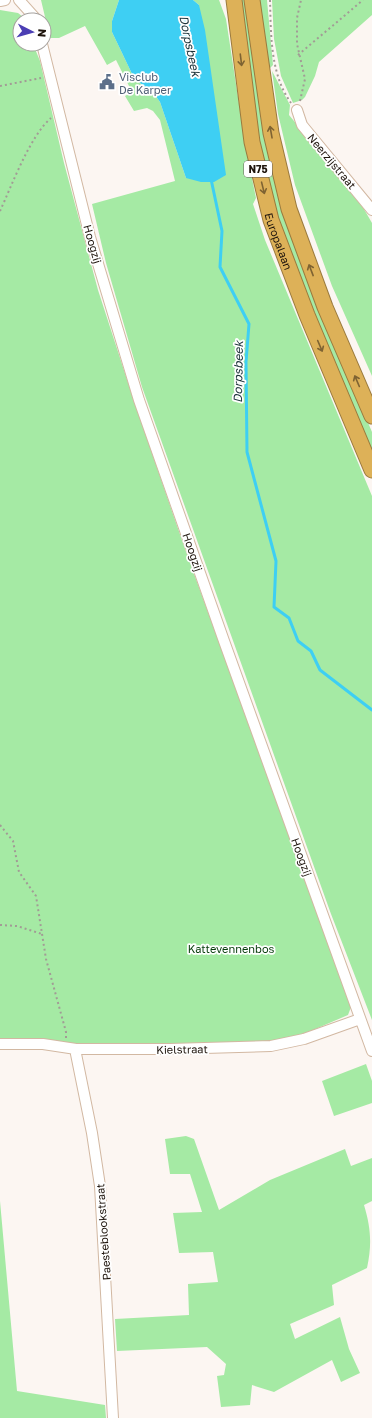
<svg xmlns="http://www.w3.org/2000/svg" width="372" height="1418" font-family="'Golos Text',sans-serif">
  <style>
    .green { fill: #a5eaa4 }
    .water { fill: #3ecff3 }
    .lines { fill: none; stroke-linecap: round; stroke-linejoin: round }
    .stream { stroke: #3ecff3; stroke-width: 3 }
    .minor-casing { stroke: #d2b8a2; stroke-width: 12 }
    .highway-casing { stroke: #9a7a3e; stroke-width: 17 }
    .path { stroke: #a29b95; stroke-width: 2; stroke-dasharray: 2 3; stroke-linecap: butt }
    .minor { stroke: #fff; stroke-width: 10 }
    .highway { stroke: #ddb158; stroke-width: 15 }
    .oneway { stroke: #7e6332 }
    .labels { text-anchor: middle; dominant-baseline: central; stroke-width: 3.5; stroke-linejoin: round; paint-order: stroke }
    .shield { fill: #fff; stroke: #625b56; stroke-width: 1 }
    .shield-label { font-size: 10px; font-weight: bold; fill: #1f150d }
    .service-label { font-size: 11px; fill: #4e5e75; stroke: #fff; text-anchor: start }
    .street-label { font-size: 11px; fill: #1f150d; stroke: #fff }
    .park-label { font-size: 11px; fill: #073d0b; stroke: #fff }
    .water-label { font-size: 12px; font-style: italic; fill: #1b3239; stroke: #fff }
  </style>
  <rect width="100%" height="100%" fill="#fcf6f2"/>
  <path class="green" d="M41 0H119L112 21V32L134 78 155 95 160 102 186 178 199 5 193 0H219L226 19 246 149 256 198 253 204 265 240 372 496V1020L331 914 142 387 106 263 92 204 175 181 160 120 153 111 147 108 134 111 125 96 132 92 116 60 107 65 85 26 59 38H50Z
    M238 0H247L259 94 335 345 372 432V452L320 329 286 240 273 200 258 143Z
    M259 0H267L273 65 268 70Z
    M272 0H372V15L319 62 315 76 305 97 302 100 293 103 281 76 274 39Z
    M0 10 18 13 27 20H20V44H33L40 61 64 163 98 290 133 398 184 546 351 1007 348 1015 299 1036 270 1042 80 1044 11 1038 0 1040Z
    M272 71 290 105 289 115 357 197 372 223V376L332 286 295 185 278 114Z
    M366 1064 372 1081V1103L334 1116 322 1081Z
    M186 1136 194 1139 219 1210 270 1180 345 1149 351 1166 372 1158V1201L364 1205C371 1228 372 1245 367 1268L332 1285 334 1305 290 1324 295 1339 340 1317 349 1349 360 1373 341 1382 332 1360 274 1392 252 1385 250 1405 221 1407 217 1376 224 1375 226 1364 207 1347 117 1351 115 1319 189 1315 188 1284 218 1282 213 1252 179 1253 173 1213 202 1212 190 1174H170L165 1139Z
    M0 1201 17 1391 105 1405 106 1418H0Z"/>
  <path class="water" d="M119 0H193L199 5 205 30 226 175 214 182H201L186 178 160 102 155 95 134 78 112 32V21Z"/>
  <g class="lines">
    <path class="stream" d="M211 179 222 231 220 267 249 324 246 362 247 452 276 561 274 607 289 618 298 641 311 651 320 670 372 710"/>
    <defs>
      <path id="minor" d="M19 0 37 20
        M0 1 5 0
        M42 44 90 237 139 400 224 641 372 1051
        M297 110 302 125 372 210
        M0 1044H43L76 1049H170L271 1046 304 1039 360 1019
        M75 1049 92 1133 100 1186 113 1418"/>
      <g id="highway">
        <path id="s1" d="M234 0 252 142 271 220 307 315 372 470"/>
        <path d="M252 0 271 133 289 209 325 307 372 416"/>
      </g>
    </defs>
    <use href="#minor" class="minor-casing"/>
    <use href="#highway" class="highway-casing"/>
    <path class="path" d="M270 0C271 34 270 74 291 103
      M298 55 363 0
      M0 86 41 78
      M300 101 305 79 297 44V18L301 0
      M0 211C12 185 30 136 51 118
      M0 825 13 841 19 872 36 896 46 959 66 1032V1038
      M0 925 17 926 42 934"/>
    <use href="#minor" class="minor"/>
    <use href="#highway" class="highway"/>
  </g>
  <defs><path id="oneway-shaft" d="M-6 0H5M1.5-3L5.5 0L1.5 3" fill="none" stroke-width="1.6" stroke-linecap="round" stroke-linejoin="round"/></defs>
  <g class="oneway">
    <use href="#oneway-shaft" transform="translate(241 60) rotate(83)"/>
    <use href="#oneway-shaft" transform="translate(271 132) rotate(-100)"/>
    <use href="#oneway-shaft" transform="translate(263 188) rotate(76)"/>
    <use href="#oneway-shaft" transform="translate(311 270) rotate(-111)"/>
    <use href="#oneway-shaft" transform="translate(320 346) rotate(67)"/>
    <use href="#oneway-shaft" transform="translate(357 381) rotate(-113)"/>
  </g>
  <defs>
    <symbol id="civic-bare" viewBox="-9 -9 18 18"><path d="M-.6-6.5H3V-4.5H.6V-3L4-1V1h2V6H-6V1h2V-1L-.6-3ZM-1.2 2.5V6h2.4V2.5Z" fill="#5c6f8a" stroke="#fff" stroke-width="2.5" paint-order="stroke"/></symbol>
  </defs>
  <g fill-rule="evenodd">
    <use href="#civic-bare" x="96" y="71" width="22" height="22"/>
  </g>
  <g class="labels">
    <rect class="shield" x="244" y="161" width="28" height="16" rx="3"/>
    <g class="shield-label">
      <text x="258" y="169">N75</text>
    </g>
    <g class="service-label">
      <text x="119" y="76">Visclub<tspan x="119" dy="13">De Karper</tspan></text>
    </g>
    <g class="street-label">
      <text transform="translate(332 161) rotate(50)">Neerzijstraat</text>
      <text stroke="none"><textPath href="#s1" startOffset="246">Europalaan</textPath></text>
      <text transform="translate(93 244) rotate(74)">Hoogzij</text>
      <text transform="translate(193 552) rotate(71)">Hoogzij</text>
      <text transform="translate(302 857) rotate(70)">Hoogzij</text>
      <text transform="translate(182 1049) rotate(-1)">Kielstraat</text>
      <text transform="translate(103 1232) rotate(-94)">Paesteblookstraat</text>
    </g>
    <g class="park-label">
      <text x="231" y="948">Kattevennenbos</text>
    </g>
    <g class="water-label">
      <text transform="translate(190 46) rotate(78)">Dorpsbeek</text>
      <text transform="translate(238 372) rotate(-89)">Dorpsbeek</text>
    </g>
  </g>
  <g transform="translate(32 32) rotate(96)"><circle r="19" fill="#ffffff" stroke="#a5a19e"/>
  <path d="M0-3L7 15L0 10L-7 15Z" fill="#4b3eb4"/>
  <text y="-6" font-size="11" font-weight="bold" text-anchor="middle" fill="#1f150d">N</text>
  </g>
</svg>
